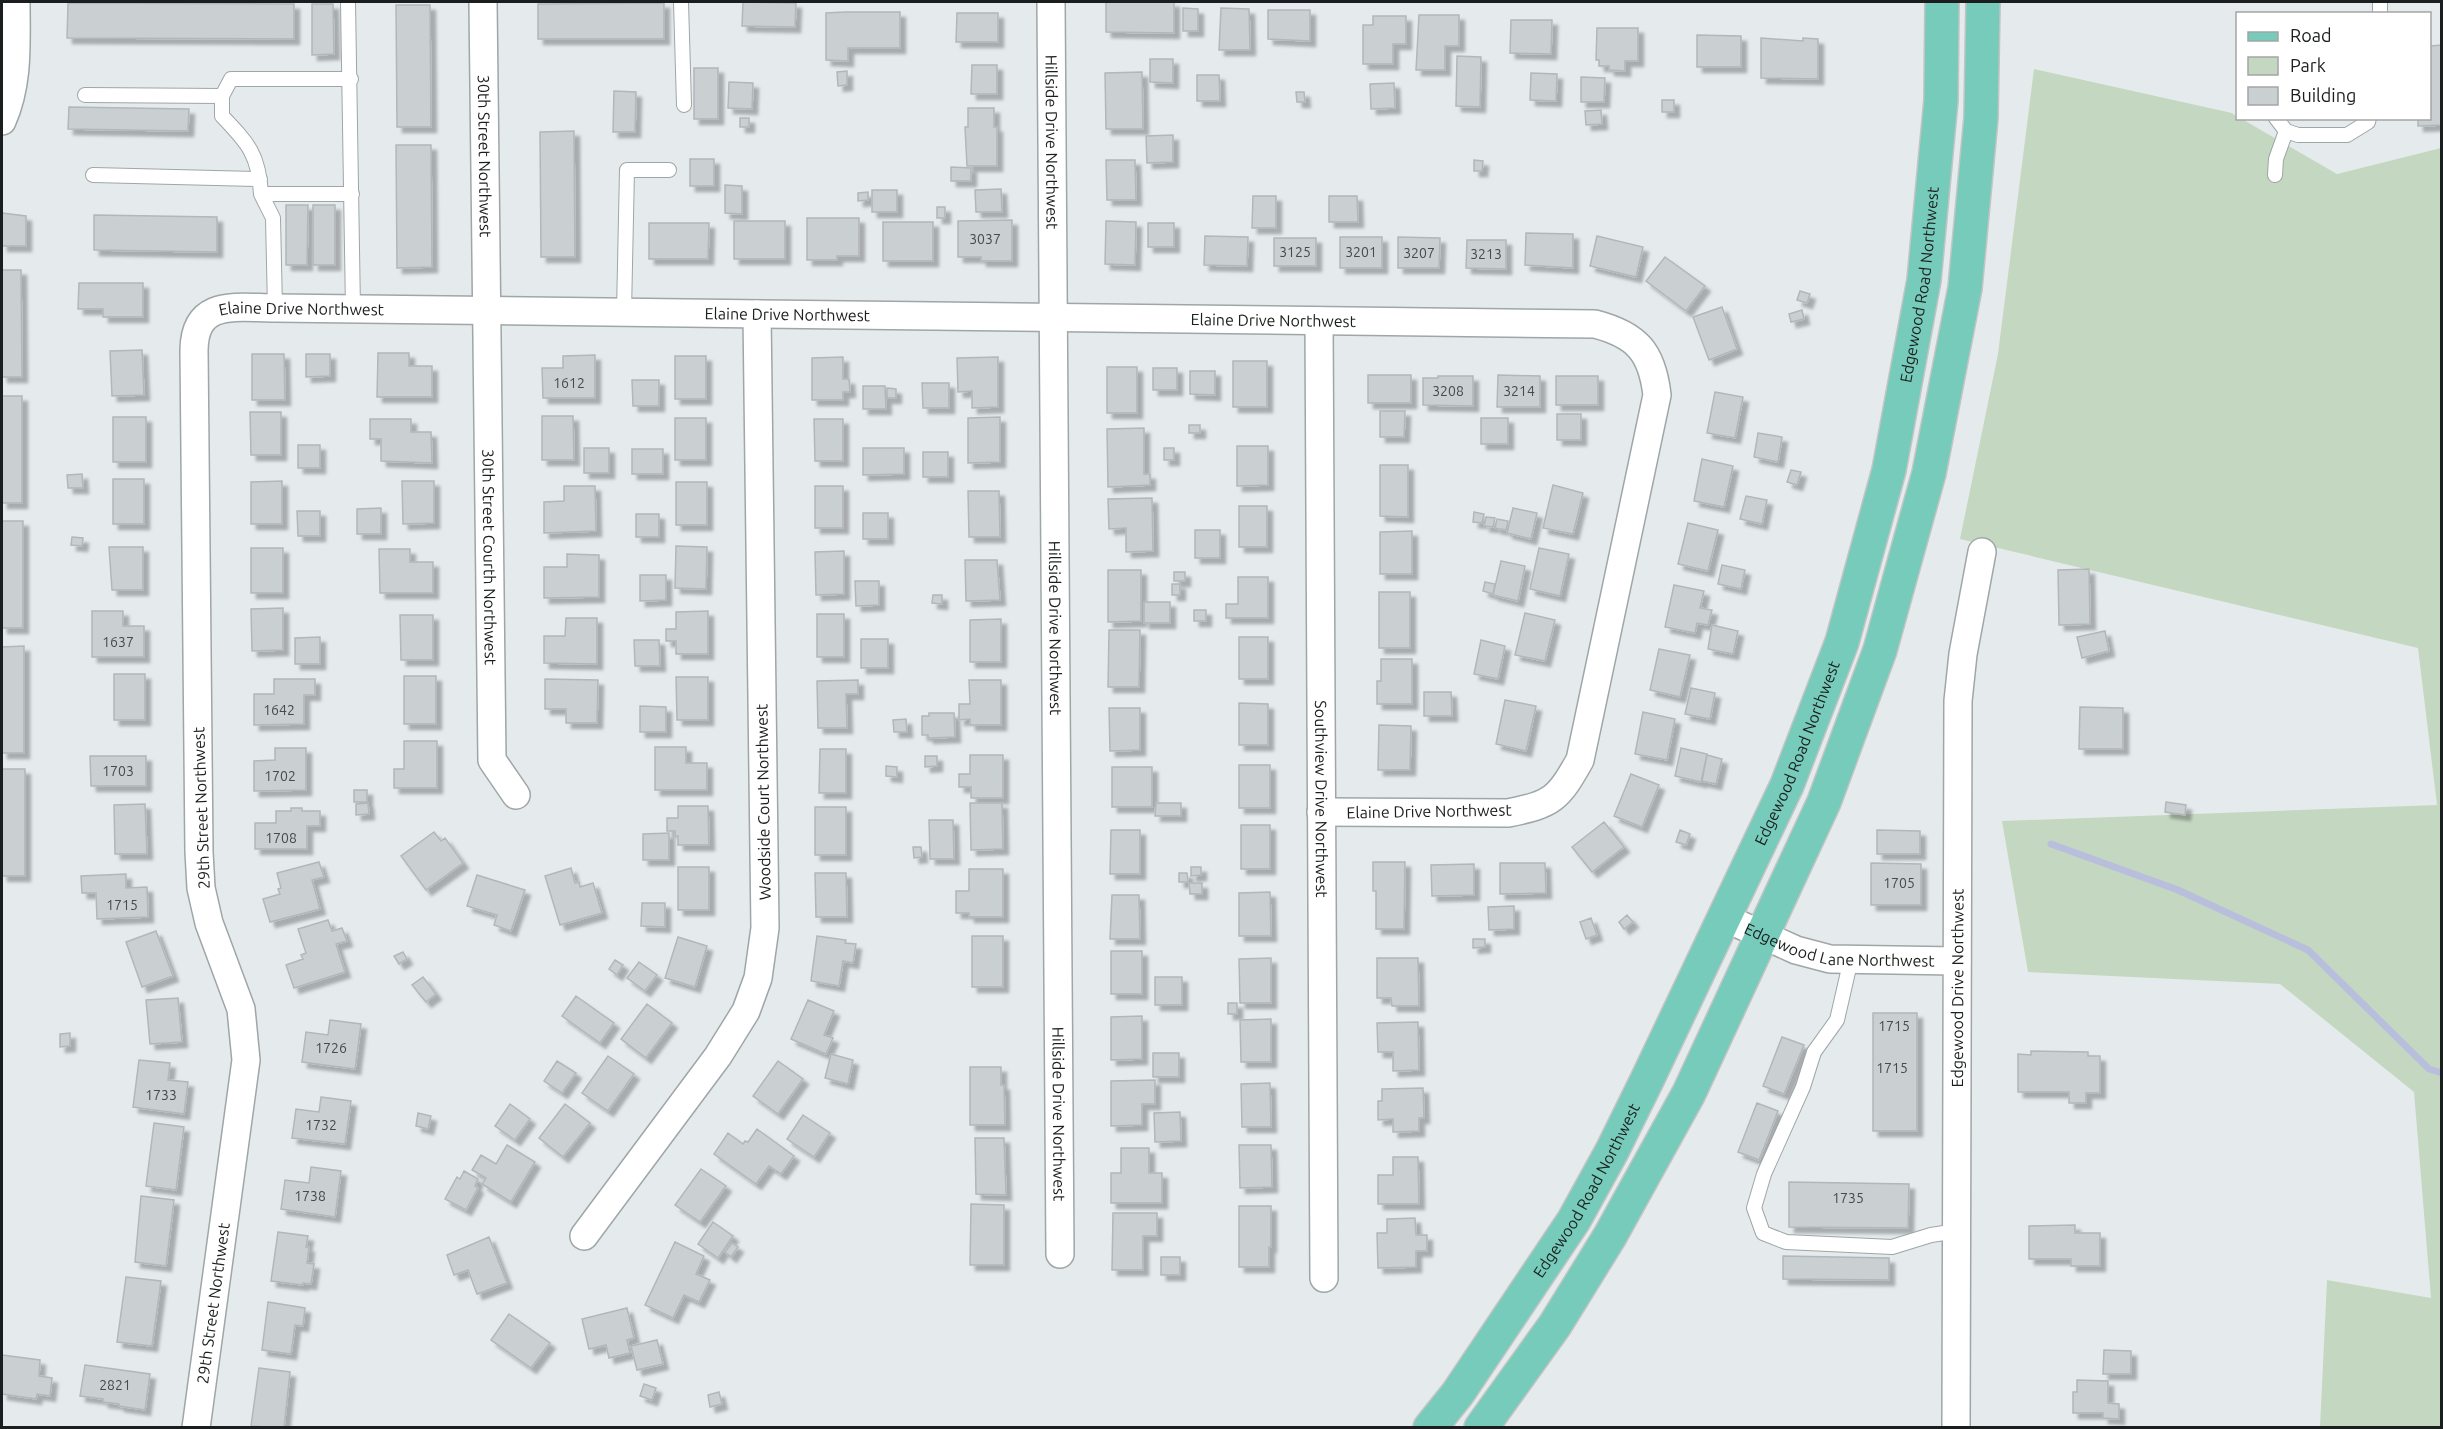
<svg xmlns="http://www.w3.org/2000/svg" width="2443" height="1429" font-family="Ubuntu,sans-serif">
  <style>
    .green { fill: #c4d8c1 }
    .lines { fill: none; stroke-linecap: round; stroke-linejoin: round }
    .stream { stroke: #b9bedc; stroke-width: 7 }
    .building { fill: #cacfd2; stroke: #b2b7bb; stroke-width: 1.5; filter: url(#shadow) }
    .lane-casing { stroke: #9fa6a7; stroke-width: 16 }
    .street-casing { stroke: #9fa6a7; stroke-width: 30 }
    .primary-casing { stroke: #c4c4c4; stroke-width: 36 }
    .lane { stroke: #fff; stroke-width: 14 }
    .street { stroke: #fff; stroke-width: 27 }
    .primary { stroke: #77cbbb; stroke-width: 33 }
    .labels { text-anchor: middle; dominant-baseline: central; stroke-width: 5; stroke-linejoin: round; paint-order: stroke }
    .number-label { font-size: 14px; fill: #474a4b }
    .street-label { font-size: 16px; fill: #1b1e1e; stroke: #fff }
  </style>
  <defs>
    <filter id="shadow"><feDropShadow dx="5.5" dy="5.5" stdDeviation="1.5" flood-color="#0004"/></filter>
  </defs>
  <rect width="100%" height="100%" fill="#e5ebed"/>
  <path class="green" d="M2034 69 2232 113 2238 118 2242 119 2337 174 2441 148V1427H2320L2327 1280 2431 1298 2414 1092 2280 984 2028 972 2002 821 2437 805 2418 648 1960 539 1998 354Z"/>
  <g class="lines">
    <path class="stream" d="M2051 844 2178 890 2308 950 2429 1069 2442 1073"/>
  </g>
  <path class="building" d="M743 2 796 3 795 27 742 26Z
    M1106 2H1174V33L1106 32Z
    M68 3 294 4V39L67 38Z
    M664 3V39H538V4Z
    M312 4H333L334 54 312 55Z
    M396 5H430L431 127H397Z
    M1183 8 1198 9V31H1183Z
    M1221 8 1249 9 1250 50H1219Z
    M1268 10H1310V41L1268 39Z
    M845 12H900V48H848V61L826 60V13Z
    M957 13H998V42H956Z
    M1419 15H1459V46H1445V70H1416Z
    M1373 16H1406V44H1393V64H1363V25H1373Z
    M1511 20H1552L1551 54 1510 53Z
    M1597 28H1638V61H1625V71L1609 70V66H1599V60H1596Z
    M1697 35 1741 36V67H1697Z
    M1761 38 1803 41V38L1818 39V79L1761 78Z
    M2442 45V125L2418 126V118H2430V46Z
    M1457 56 1481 57 1480 107 1456 106Z
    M1150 59H1173V83L1150 82Z
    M972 65H997V94H971Z
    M694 68H718V119H694Z
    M847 71V85L838 86 837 72Z
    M1142 72 1143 129H1106L1105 73Z
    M1531 73 1557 74 1556 101 1530 100Z
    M1197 75H1219L1220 101H1197Z
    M1581 77 1605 78 1604 102H1581Z
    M729 82 753 83 752 109 728 108Z
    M1394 83 1395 108 1371 109 1370 84Z
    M614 91 636 92 635 132H613Z
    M1296 92H1304L1305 102H1297Z
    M1662 100H1674V112H1662Z
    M69 107 189 109 188 131 68 129Z
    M968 108H994V127H997V166H967L965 127H968Z
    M1601 110 1602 124 1586 125 1585 111Z
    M740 118H749V127H740Z
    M574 131 575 257H541L540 132Z
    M1173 135V162L1147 163 1146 136Z
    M396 145H431L432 267 397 268Z
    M690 159H714V186H690Z
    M1106 160H1135L1136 200H1107Z
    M1474 160 1483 161 1482 171H1474Z
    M951 167 971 168V181H951Z
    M725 185 742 186V214L725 213Z
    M1001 189 1002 212H976L975 190Z
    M872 190H897V212H872Z
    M868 192V200L858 201V193Z
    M1253 196H1276V228H1252Z
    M1329 196H1357L1358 222H1329Z
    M286 205H308L307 265H286Z
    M313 205H335V265H313Z
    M937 207H945V218H937Z
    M2 213 26 216V246H2Z
    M94 215 217 217V252L94 250Z
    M807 218H859V256H837V260H807Z
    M1012 220V261H981V257H958V221Z
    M734 221H785V259H734Z
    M1106 221 1136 222 1135 265 1105 264Z
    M883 222H933V261H883Z
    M649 223H709L708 259H649Z
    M1148 223H1174V247H1148Z
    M1526 233 1573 234V268L1525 265Z
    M1205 236 1248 237 1247 266 1204 265Z
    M1597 236 1643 247 1636 277 1590 266Z
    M1340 237H1382V268H1340Z
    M1398 237 1440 238 1439 268H1398Z
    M1274 238H1316V266H1274Z
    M1467 240H1506V269L1466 268Z
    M1665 257 1705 286 1686 311 1646 281Z
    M2 270H21L22 377H2Z
    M79 283H143V317H103V309H78Z
    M1800 291 1810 294 1807 303 1797 300Z
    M1722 307 1737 349 1709 360 1693 317Z
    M1802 310 1804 319 1791 322 1789 314Z
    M142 350 144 395 112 396 110 351Z
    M378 353H409V366H432V397H377Z
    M252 354H284L285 400H252Z
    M306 354H330V376L306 377Z
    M595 355V398H543L542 368H563V356Z
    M675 356H706V399H675Z
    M843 357V379H849L850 392H843V400H812V358Z
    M998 357V407L972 408V391L958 392 957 358Z
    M1233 361H1267V407H1233Z
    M1107 367H1137V413H1107Z
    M1153 368H1177V390H1153Z
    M1190 371H1215V395L1190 394Z
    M1368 375H1411V403H1368Z
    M1498 375 1540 376V407H1497Z
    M1438 376H1473V406L1423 405V378H1438Z
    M1556 376H1598V405H1556Z
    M632 380H659V406H633Z
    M922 383H949V408H923Z
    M863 386H885L886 409H863Z
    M887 388 896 389V398H887Z
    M1715 392 1743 397 1735 438 1707 433Z
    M2 396H22V503H2Z
    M1380 411H1405L1404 437H1380Z
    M250 412H281V455H251Z
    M1557 414H1581V440H1557Z
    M542 416H573L574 460H542Z
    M113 417H146V462H113Z
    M1000 417V462L968 463V418Z
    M675 418H706V460H675Z
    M1481 418H1508V444H1481Z
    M370 419H411V432H431L432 463 381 461V439H370Z
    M814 419H843V461H815Z
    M1189 425H1200V433H1189Z
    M1144 428V474H1150V485L1108 487 1107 429Z
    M1758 433 1782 437 1778 462 1754 457Z
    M298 445H320V468H298Z
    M1237 446H1268V485L1237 486Z
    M584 448H609V473H584Z
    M863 448H904V474L863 475Z
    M1164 448H1174V460H1164Z
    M632 449H663V474H632Z
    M923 452H948V477H923Z
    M1702 459 1733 466 1724 507 1694 501Z
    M1380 465H1408V517L1380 516Z
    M1791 470 1801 472 1797 485 1787 482Z
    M82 474 83 488H68L67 475Z
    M113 479H144V524H113Z
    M282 481V524H251V482Z
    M402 481H434V523L403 524Z
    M676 482H707V525H676Z
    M1553 485 1583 493 1573 534 1543 528Z
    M564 486H595L596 531 544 533V502L564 501Z
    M815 486H843V528H815Z
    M968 491H999L1000 537H969Z
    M1746 496 1767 500 1762 524 1740 519Z
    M1152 498 1153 551 1126 552V528L1109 529 1108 499Z
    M1239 506H1267V547H1239Z
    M381 508V534H357V509Z
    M1513 508 1537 513 1531 539 1507 533Z
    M297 511H320V536H298Z
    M1474 512 1484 514 1482 523 1473 522Z
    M863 513H888V539H863Z
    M636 514H659V537H636Z
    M1486 517 1495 518 1493 527 1484 526Z
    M1497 519 1508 521 1506 530 1495 528Z
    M2 521H23V628H2Z
    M1688 523 1718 530 1708 571 1678 564Z
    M1195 530H1220V558H1195Z
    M1412 531V574H1380V532Z
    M72 537 83 538 82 546 71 545Z
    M676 546 707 547 706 589 675 588Z
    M109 547H143V590H112Z
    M251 548H283V593H251Z
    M1539 548 1569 554 1560 596 1530 589Z
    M379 549H410V562H433V593H380Z
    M844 551V594L816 595 815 552Z
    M567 554 599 555V597L544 598V567H567Z
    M965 560H997L1000 600 966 601Z
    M1501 561 1525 566 1518 601 1493 595Z
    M1722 565 1745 570 1741 589 1718 584Z
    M2089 569 2090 624 2059 625 2058 570Z
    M1108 570H1141V621L1108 622Z
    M1174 572H1185V581H1174Z
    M640 575H666V600L640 601Z
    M1238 577H1268V618H1226V604H1238Z
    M855 581H879V605L856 606Z
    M1485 582 1495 584 1493 594 1483 591Z
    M1172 584H1180V595H1172Z
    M1674 585 1704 591 1700 608 1712 610 1708 625 1697 623 1695 633 1665 627Z
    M1379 592H1410V648H1379Z
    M933 595H942V604L932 603Z
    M1144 602H1170V623H1144Z
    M283 608V650L252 651 251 609Z
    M1194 610H1206V621H1194Z
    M92 611H123V626H144V657H92Z
    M708 611V654H676V641H666V629H676V612Z
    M1525 613 1555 620 1545 661 1515 655Z
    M817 614H844V657H817Z
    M400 615H433V660H401Z
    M566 618H597V664L544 663V636H565Z
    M1001 619V662H970V620Z
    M1712 625 1738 631 1733 654 1708 649Z
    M1109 630H1140L1139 687H1108Z
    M2105 631 2109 651 2082 658 2077 637Z
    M320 637V664H295V638Z
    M1239 637H1268V679H1239Z
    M861 639H888V668H861Z
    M634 640H659L660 666H635Z
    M1481 640 1505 646 1498 679 1474 674Z
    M24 646V753H2V647Z
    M1659 649 1690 655 1680 697 1650 690Z
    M1381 659H1412V704H1377V681H1381Z
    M114 674H145V720H114Z
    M404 676H436V724H404Z
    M676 677H708V720H677Z
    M274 679H315V695H304V724L254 725V694H274Z
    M545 679 598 680 597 723H566V709H545Z
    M858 680V694H846L847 728H818L817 681Z
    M969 680H1001V725H970V719L959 720V704H970Z
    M1691 688 1715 693 1710 719 1685 714Z
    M1424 692H1451L1452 716H1424Z
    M1505 700 1536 706 1526 751 1496 744Z
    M1239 703 1268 704V745H1239Z
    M640 706 666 707V732H640Z
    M2080 707 2123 708V749H2079Z
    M1109 708H1140V750L1110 751Z
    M1643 712 1675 719 1667 760 1635 754Z
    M929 713H954L955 737 928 738V735H922V716H929Z
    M906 719 907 732H894L893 720Z
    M1379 725 1411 726 1410 770H1378Z
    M404 741H437V788H394V769H404Z
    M655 747H686V763H707V790H655Z
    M275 748H306V790L254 791V761L275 760Z
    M1681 748 1707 754 1701 782 1675 776Z
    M820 749H846V793H819Z
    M970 755H1003V798H971V787H959V774H970Z
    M1707 755 1722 759 1716 784 1702 781Z
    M90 756H146V786H91Z
    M925 756H937V766L925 767Z
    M1239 765H1270V808H1239Z
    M886 766 897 767V777L886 776Z
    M1112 767H1152V807H1112Z
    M2 769H25V876H2Z
    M1631 774 1659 785 1642 827 1614 816Z
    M354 790H367V802H354Z
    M2166 802 2186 805 2185 815 2165 812Z
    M368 803 369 814 356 815V804Z
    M970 803H1002L1003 849 971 850Z
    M1156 803H1181V816H1155Z
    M145 804 147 854H115L114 805Z
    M678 806H708L709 845H678V836H675V831H667V818H678Z
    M815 807H846V855H815Z
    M291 808H302V811H320V826H307V849H255V823H276V811H291Z
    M929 820H953L954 859H930Z
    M1604 822 1624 847 1592 872 1572 847Z
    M1241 825H1270V869H1241Z
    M1111 830H1140V874H1110Z
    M1680 830 1690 834 1686 845 1676 842Z
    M1877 830 1920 831V854H1877Z
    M434 832 441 841 445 838 463 863 426 890 401 856Z
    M669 833V860H643V834Z
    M913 847H921L922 857 914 858Z
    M319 862 324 877 312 880 320 909 270 922 263 899 280 894 278 889 281 888 277 873Z
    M1373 862H1405L1404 929H1376V891H1373Z
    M1500 863H1545L1546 893 1500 894Z
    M1871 863 1921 864V905H1871Z
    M1474 864V895L1432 896 1431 865Z
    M678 867H709V910H678Z
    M1191 867H1201V875L1191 876Z
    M571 868 575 883 579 882 580 887 593 883 602 913 560 925 545 876Z
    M969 869H1003V917H969V913H956V891H969Z
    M815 873H846L847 917H816Z
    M1179 873H1187L1188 882H1179Z
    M126 874V888L147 887 148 917 97 919 96 893H82L81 876Z
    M477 875 525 890 511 931 494 925 497 915 467 906Z
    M1189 883H1202V894H1190Z
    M1270 892 1271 936H1239V893Z
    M1112 895H1139L1140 939H1110Z
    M642 903H665V927L641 926Z
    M1514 906V929L1489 930 1488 907Z
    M1627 915 1633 922 1624 929 1619 922Z
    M1591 918 1597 935 1586 939 1580 922Z
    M328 920 332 931 342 928 347 941 336 944 345 972 294 988 286 965 303 959 301 955 306 953 298 929Z
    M156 931 173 976 142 987 126 942Z
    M817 936 846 940 845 943 856 944 853 963 843 961 839 986 811 981Z
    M972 936H1003V987H972Z
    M678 937 707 946 695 987 665 978Z
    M1473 939H1485V947L1473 948Z
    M1111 951H1142V994H1111Z
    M403 952 407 959 399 964 394 956Z
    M1271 958V1003H1240L1239 959Z
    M1377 958H1418L1419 1006H1392L1391 998H1377Z
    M615 960 623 965 617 975 609 969Z
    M639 962 657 975 645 991 627 978Z
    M423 977 436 994 426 1002 412 985Z
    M1155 977H1182V1005H1155Z
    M576 996 614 1023 600 1043 562 1016Z
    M178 998 182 1042 150 1044 146 1000Z
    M808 1000 834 1011 824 1035 833 1038 826 1054 791 1039Z
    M1228 1003H1237V1014H1228Z
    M647 1004 672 1023 646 1058 621 1039Z
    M1873 1013H1917V1131H1873Z
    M1142 1016V1059L1111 1060V1017Z
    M1271 1019V1062H1241L1240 1020Z
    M330 1020 361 1024 355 1069 302 1062 306 1032 328 1035Z
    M1418 1022 1419 1070 1393 1071V1052H1378L1377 1023Z
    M70 1033V1046L60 1047V1034Z
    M1782 1037 1804 1045 1784 1094 1763 1086Z
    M2031 1051 2088 1052V1056H2100V1093H2086V1103H2069V1092H2018V1054L2031 1055Z
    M1153 1053H1179V1077H1153Z
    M831 1054 853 1060 848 1084 825 1078Z
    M608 1056 634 1074 608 1111 582 1093Z
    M139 1060 170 1063 168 1080 188 1082 184 1114 133 1107Z
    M557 1061 576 1073 562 1093 544 1081Z
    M778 1061 803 1079 778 1114 753 1096Z
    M970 1067H1001V1085H1004L1005 1125H970Z
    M1155 1080V1104H1142V1125L1111 1126V1081Z
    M1270 1083 1271 1127H1242L1241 1084Z
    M1423 1088 1424 1118H1419V1131L1393 1132V1119L1378 1120V1101H1382V1089Z
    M321 1097 351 1101 345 1144 292 1138 296 1109 319 1112Z
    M1757 1103 1778 1111 1759 1160 1738 1152Z
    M510 1104 530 1119 515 1140 495 1126Z
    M565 1104 590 1123 563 1157 539 1138Z
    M1180 1112 1181 1141 1155 1142 1154 1113Z
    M418 1113 431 1116 428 1129 416 1126Z
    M803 1115 830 1133 814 1157 787 1139Z
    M154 1123 184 1127 176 1190 146 1186Z
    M757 1129 794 1156 781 1174 769 1166 756 1184 714 1154 728 1133 743 1144 745 1141 748 1142Z
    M975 1138H1004L1006 1195 976 1194Z
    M507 1145 535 1162 511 1202 482 1184 486 1178 472 1170 481 1155 496 1164Z
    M1239 1145H1271L1272 1187 1240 1188Z
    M1121 1148H1149V1173H1162V1203H1111V1173H1121Z
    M1393 1157H1418L1419 1204H1378V1175H1393Z
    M311 1167 341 1171 335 1217 281 1209 285 1180 309 1183Z
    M701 1169 726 1186 700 1222 675 1205Z
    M464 1171 478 1179 475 1186 478 1188 466 1210 445 1199 457 1177 460 1179Z
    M1789 1182 1909 1184 1908 1228 1789 1227Z
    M141 1196 174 1200 166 1266 135 1262Z
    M971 1204 1004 1205V1265H970Z
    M1239 1206H1271V1247H1269V1267H1239Z
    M1113 1213H1157V1236H1143V1270H1112Z
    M1415 1218 1416 1235H1427V1251H1416V1267L1378 1268 1377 1233H1387V1219Z
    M713 1222 733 1236 718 1258 698 1244Z
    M2075 1225V1233H2100V1266H2071V1259H2029V1226Z
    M278 1232 308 1236 306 1247H309L307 1263 314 1264 311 1284 303 1283V1285L271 1281Z
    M489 1237 507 1283 477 1294 468 1270 454 1275 447 1255Z
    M675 1242 704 1256 696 1274 710 1280 699 1302 684 1295 673 1318 645 1305Z
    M732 1243 738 1247 731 1257 725 1252Z
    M1783 1256 1889 1258V1280L1783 1279Z
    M1161 1257H1180V1275H1161Z
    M126 1277 161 1281 152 1346 117 1342Z
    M268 1302 305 1308 303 1326 295 1325 291 1354 262 1350Z
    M627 1308 634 1338 627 1340 630 1353 609 1358 606 1345 589 1349 582 1319Z
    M509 1314 550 1343 531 1368 491 1340Z
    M657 1340 663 1364 637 1370 631 1346Z
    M2104 1350 2131 1351V1374H2103Z
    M2 1355 40 1360 39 1376 52 1378 50 1396 37 1394 36 1399 2 1394Z
    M85 1365 150 1374 145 1410 119 1406V1404L103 1402V1399L80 1396Z
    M259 1368 290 1372 284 1428 251 1426Z
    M2077 1380 2108 1381V1403L2119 1404V1419L2103 1418V1413H2073V1392H2077Z
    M644 1384 656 1388 652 1400 640 1396Z
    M719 1392 722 1404 710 1407 708 1395Z"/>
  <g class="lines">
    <defs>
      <path id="lane" d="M348 2 353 310
        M681 2 684 105
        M2380 14V2
        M351 79H231L222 96V116C248 143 259 155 261 194H352
        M85 95 222 96
        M2276 118 2286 131 2298 135H2347L2368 122 2369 118
        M93 175 260 179
        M2275 175 2276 159 2286 131
        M261 194 273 218 275 308
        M624 312 627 170H669
        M1851 959 1837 1020 1814 1052 1803 1087 1764 1174 1754 1208 1763 1233 1786 1242 1892 1247 1931 1235 1957 1231"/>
      <g id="street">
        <path id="s1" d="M483 2 492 760 516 795"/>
        <path id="s2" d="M1051 2 1060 1254"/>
        <path d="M2 121C19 83 16 43 16 2"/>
        <path id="s3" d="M1319 321 1324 1278"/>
        <path id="s4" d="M1725 918 1796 950 1830 959 1957 961"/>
        <path d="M584 1236 718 1056 746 1011 758 978 765 928 757 314"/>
        <path id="s5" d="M196 1428 246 1060 241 1009 209 923 201 888 199 852 194 350C195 298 237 308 275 308L1595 324C1637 335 1652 352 1657 395L1580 760C1558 799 1553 804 1508 813L1321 812"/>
        <path id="s6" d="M1956 1428 1958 701 1963 654 1982 552"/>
      </g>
      <g id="primary">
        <path id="s7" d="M1430 1428 1458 1393 1574 1220 1612 1151 1647 1080 1787 785 1842 642 1889 470 1924 280 1941 100 1942 2"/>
        <path d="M1481 1428 1555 1325 1610 1236 1689 1093 1824 802 1880 650 1929 473 1965 288 1981 118 1983 2"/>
      </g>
    </defs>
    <use href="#lane" class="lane-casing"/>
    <use href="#street" class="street-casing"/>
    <use href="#primary" class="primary-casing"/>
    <use href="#lane" class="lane"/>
    <use href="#street" class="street"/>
    <use href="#primary" class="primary"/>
  </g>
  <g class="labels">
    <g class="number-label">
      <text x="985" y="239">3037</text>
      <text x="1295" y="252">3125</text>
      <text x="1361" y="252">3201</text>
      <text x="1419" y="253">3207</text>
      <text x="1486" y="254">3213</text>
      <text x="569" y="383">1612</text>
      <text x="1448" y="391">3208</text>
      <text x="1519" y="391">3214</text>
      <text x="118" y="642">1637</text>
      <text x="279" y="710">1642</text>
      <text x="118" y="771">1703</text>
      <text x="280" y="776">1702</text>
      <text x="281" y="838">1708</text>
      <text x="1899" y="883">1705</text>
      <text x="122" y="905">1715</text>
      <text x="1894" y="1026">1715</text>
      <text x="331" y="1048">1726</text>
      <text x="1892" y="1068">1715</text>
      <text x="161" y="1095">1733</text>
      <text x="321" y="1125">1732</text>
      <text x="310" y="1196">1738</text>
      <text x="1848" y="1198">1735</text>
      <text x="115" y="1385">2821</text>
    </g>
    <g class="street-label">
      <text stroke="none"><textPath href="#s2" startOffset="140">Hillside Drive Northwest</textPath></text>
      <text stroke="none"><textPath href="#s1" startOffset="154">30th Street Northwest</textPath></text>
      <text stroke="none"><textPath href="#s7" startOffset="1257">Edgewood Road Northwest</textPath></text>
      <text stroke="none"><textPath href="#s5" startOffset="1222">Elaine Drive Northwest</textPath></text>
      <text stroke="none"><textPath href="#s5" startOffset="1708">Elaine Drive Northwest</textPath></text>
      <text stroke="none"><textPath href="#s5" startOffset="2194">Elaine Drive Northwest</textPath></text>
      <text stroke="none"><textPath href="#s1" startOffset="555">30th Street Courth Northwest</textPath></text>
      <text stroke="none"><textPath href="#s2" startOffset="626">Hillside Drive Northwest</textPath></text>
      <text stroke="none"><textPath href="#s7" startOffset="771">Edgewood Road Northwest</textPath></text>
      <text stroke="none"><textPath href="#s3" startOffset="478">Southview Drive Northwest</textPath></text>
      <text transform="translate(763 802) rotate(-91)">Woodside Court Northwest</text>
      <text transform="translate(201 808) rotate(-92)">29th Street Northwest</text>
      <text transform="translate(1429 811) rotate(-1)">Elaine Drive Northwest</text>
      <text stroke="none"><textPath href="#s4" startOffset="120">Edgewood Lane Northwest</textPath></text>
      <text stroke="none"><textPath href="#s6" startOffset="440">Edgewood Drive Northwest</textPath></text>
      <text stroke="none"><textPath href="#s2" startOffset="1112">Hillside Drive Northwest</textPath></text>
      <text stroke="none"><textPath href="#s7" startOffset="285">Edgewood Road Northwest</textPath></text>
      <text stroke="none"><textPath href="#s5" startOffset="126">29th Street Northwest</textPath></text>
    </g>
  </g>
  <rect width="2443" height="1429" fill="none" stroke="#1b1e1e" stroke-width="6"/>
  <rect x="2236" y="12" width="195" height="108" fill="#ffffff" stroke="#a4a5a5" stroke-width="1.5"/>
  <rect x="2248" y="32" width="30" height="9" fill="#77cbbb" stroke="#a4a5a5" stroke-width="1.5"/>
  <text x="2290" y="42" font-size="18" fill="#1b1e1e">Road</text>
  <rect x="2248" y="57" width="30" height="18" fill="#c4d8c1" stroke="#a4a5a5" stroke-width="1.5"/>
  <text x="2290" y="72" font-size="18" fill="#1b1e1e">Park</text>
  <rect x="2248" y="87" width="30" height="18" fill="#cacfd2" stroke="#a4a5a5" stroke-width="1.5"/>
  <text x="2290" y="102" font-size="18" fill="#1b1e1e">Building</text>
</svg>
